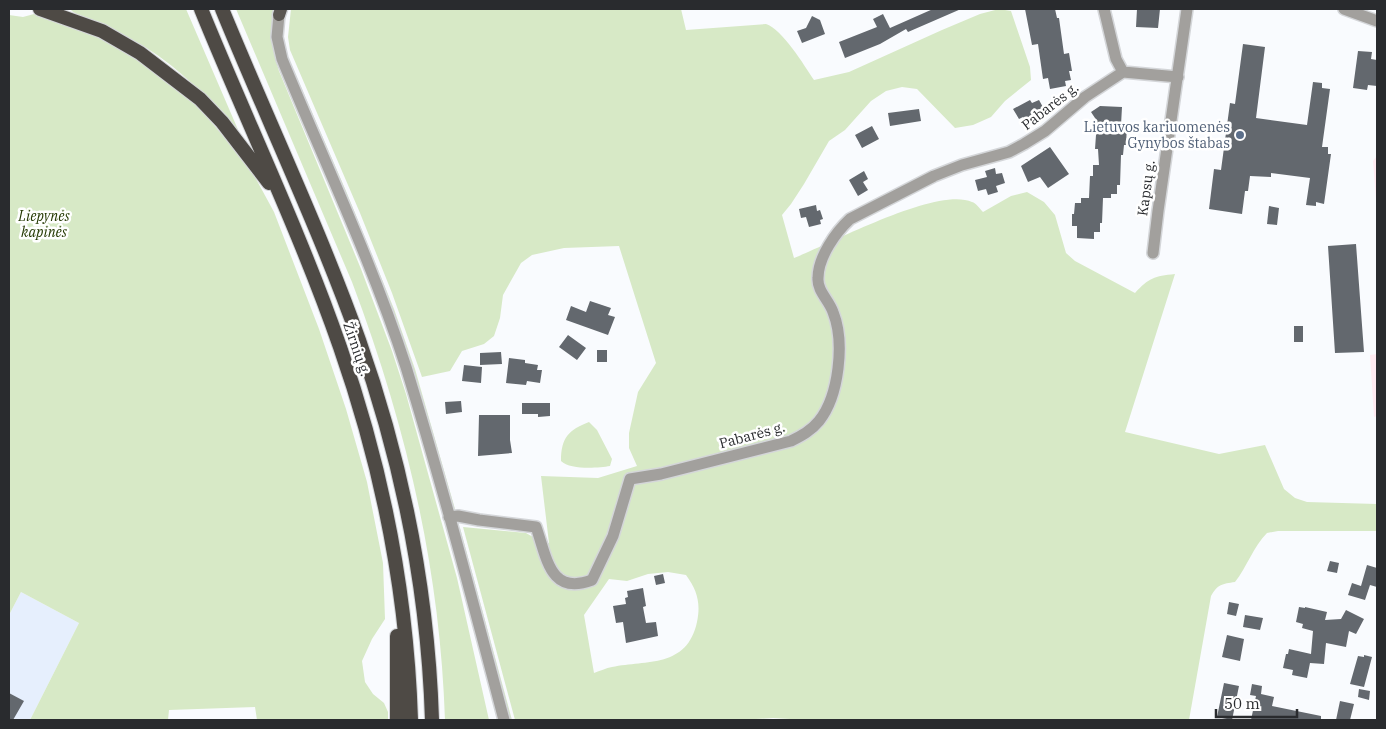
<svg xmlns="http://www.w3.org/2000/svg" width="1386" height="729" font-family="'IBM Plex Serif',serif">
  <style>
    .built { fill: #e6effd }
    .education { fill: #ffebf2 }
    .green { fill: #d7e9c6; fill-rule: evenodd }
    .building { fill: #63686e }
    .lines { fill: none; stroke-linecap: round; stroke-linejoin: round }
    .minor-casing { stroke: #d4d6d9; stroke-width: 14 }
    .primary-casing { stroke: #d4d6d9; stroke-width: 15 }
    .trunk-casing { stroke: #d4d6d9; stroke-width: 16 }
    .minor { stroke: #a2a09d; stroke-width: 11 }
    .primary { stroke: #5b5752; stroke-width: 12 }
    .trunk { stroke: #4e4a45; stroke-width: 14 }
    .service-dot { fill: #5c6f8a; stroke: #fff; stroke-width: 2 }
    .labels { text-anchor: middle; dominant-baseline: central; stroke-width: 5; stroke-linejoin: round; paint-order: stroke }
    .street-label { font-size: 14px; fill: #292b2e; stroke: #fff }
    .service-label { font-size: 14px; fill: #4e5e75; stroke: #fff; text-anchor: end }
    .park-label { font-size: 14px; font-style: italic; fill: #243902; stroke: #fff }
  </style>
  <rect width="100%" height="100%" fill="#f9fbfe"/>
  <path class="built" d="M21 592 79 623 30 720H9V615Z"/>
  <path class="education" d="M1377 156V212L1373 161Z
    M1377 354V416L1374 417 1370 355Z"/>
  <path class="green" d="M70 9H186L239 132C211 101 181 69 145 47 129 38 114 29 97 22 88 18 76 16 70 9Z
    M236 9H275C268 31 273 50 279 71L361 269 392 351 406 394 457 578 489 720H445C440 568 406 425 352 282Z
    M291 9H681L686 30 766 24C782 29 804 65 814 80L849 72 942 30 980 14 999 9 1011 11 1030 67 1031 80 1005 101 991 117 973 125 955 128 917 89 902 87 886 91 871 101 845 130 829 141 804 184 791 204 782 215 794 258C830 244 937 186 972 202 976 203 980 209 983 212L1011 196 1027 192 1044 202 1055 215 1066 253 1075 261 1135 293C1149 278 1154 276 1175 274L1125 432 1219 454 1265 445 1284 489 1295 498 1307 502 1377 504V531H1278L1267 533C1253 547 1247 567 1235 582 1222 584 1218 584 1211 596L1189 720H807L773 718 739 720H515L463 527 526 533 533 537 540 544 549 543 541 476 598 478 637 466 629 448V433L638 392 656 363 619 246 564 248 532 255 521 263 503 295 500 318 494 336 484 344 462 351 450 371 422 377 392 293 360 213 290 50 288 37ZM668 572 686 575C697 590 701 603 697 622 687 668 647 660 612 667 606 668 600 671 594 673L584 615 609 579 627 581 648 574Z
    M34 14 64 23 97 37 129 53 192 99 250 168 274 212 319 329 346 409 367 482 383 563 385 619 372 639 362 661 365 682 373 694 384 703 388 712V720H257L255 707 169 710 168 720H30L79 623 21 592 9 615V15L23 17Z
    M288 57 346 191 394 309 415 369 455 509 453 508 418 385 395 317Z
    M589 422 597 430 612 459 610 466C598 468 570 470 561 461 561 437 569 430 589 422Z
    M460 528 512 720H510L460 531Z"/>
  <path class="building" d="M933 9H961L908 32 906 29 880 44 845 58 839 42 877 27 873 19 883 14 890 28Z
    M1025 9H1055L1057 18H1059L1064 54 1069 53 1072 71H1069L1071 80 1065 81 1066 86 1050 89 1048 78 1043 79 1038 44 1032 45Z
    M1137 9H1160L1158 28 1136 27Z
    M812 16 820 20 825 34 802 43 797 31 806 28Z
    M1243 44 1265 47 1256 118 1307 125 1313 82 1322 83V88L1330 89 1322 147H1328V154H1331L1324 204 1316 202V206L1306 205 1310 178 1271 173V177L1250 176 1248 191H1245L1242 214 1209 209 1214 169 1221 170 1230 103 1235 104Z
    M1358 51 1372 52 1371 59 1377 60V86L1368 85 1367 90 1353 88Z
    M1030 100 1032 103 1039 100 1044 109 1025 119 1023 117 1019 119 1013 109Z
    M1100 106 1122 107 1121 125H1127L1126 145H1124L1123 155H1121L1120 185H1117V194H1111V198H1103L1102 223H1100V232H1094V239L1077 238V226H1072V214H1074L1075 203H1081V198H1089L1090 176H1093V165H1099L1098 149H1095L1097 121 1091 112Z
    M919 109 921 121 890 126 888 113Z
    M872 126 879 139 862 148 855 135Z
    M1050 147 1069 174 1048 188 1040 177 1028 182 1021 166Z
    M995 168 996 174 1002 173 1005 183 996 186 998 192 988 195 986 189 978 191 975 180 987 177 985 171Z
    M864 171 868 179 863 182 868 190 858 196 849 180Z
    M816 205 817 211 820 210 823 219 820 220 821 224 809 227 806 217 801 218 799 209Z
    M1269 206 1279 208 1277 225 1267 224Z
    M1356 244 1364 352 1335 353 1328 246Z
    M590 301 611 308 608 315 615 317 608 335 566 320 571 306 586 312Z
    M1294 326H1303V342H1294Z
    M568 335 586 348 577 360 559 347Z
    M597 350H607V362H597Z
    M501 352 502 364 480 365V353Z
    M509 358 525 360V363L538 365 537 370H542L540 383 527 381 526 385 506 383Z
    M464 365 482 367 481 383 462 381Z
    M461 401 462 412 446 414 445 402Z
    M522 403H550V416L538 417V414H522Z
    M479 415H510V440L512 453 478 456Z
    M1330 561 1339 563 1337 573 1327 571Z
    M1367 565 1377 568V587L1370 585 1365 600 1348 595 1352 583 1361 586Z
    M663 574 665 583 656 585 654 576Z
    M643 588 646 606 643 607 646 623 656 622 658 636 626 643 623 622 616 623 613 606 626 604 625 598 628 597 627 591Z
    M1229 602 1239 604 1236 616 1227 614Z
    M1299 607 1305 608V607L1327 612 1325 620 1341 619 1346 610 1364 619 1356 634 1349 631 1346 647 1326 643 1324 664 1310 663 1307 678 1292 675 1293 670 1283 668 1286 654H1288L1289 649 1311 654 1313 631 1302 628 1303 624 1296 622Z
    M1245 615 1263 618 1260 630 1243 627Z
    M1227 635 1244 639 1240 661 1222 657Z
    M1364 655 1372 657 1364 687 1350 684 1358 656 1364 657Z
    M1224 683 1239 686 1232 720 1217 717Z
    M1252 684 1262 686 1261 694 1274 697 1272 706 1321 716V720H1251L1256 696 1250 695Z
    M1359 689 1370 691 1369 700 1358 697Z
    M9 693 24 701 13 720H9Z
    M1340 701 1354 704 1350 720H1336Z"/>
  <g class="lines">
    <defs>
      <path id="minor" d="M1104 9 1116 59 1123 72
        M1344 9 1377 21
        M279 15 277 37 282 59C324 161 372 262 406 367 442 484 473 602 504 720
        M1153 253 1158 211 1187 9
        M449 517 458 516 479 520 536 527C547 558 550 596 592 580L613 536 630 479 661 474 791 441C801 436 811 431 819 421 839 396 845 342 833 312 829 300 817 291 818 278 818 257 836 232 850 219L934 176 962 165 1009 152 1024 144 1045 131 1085 97 1123 72 1178 77"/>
      <path id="primary" d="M279 15 281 9"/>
      <path id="trunk" d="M40 9 102 31 140 53 200 99 222 122 269 183
        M201 9C247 122 300 232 340 347 382 467 407 593 411 720
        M222 9C267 119 319 228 359 340 402 462 428 591 432 720
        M397 636V720"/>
    </defs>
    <use href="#minor" class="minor-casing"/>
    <use href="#primary" class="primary-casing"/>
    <use href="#trunk" class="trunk-casing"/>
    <use href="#minor" class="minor"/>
    <use href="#primary" class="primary"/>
    <use href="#trunk" class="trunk"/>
  </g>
  <circle class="service-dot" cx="1240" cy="135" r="5"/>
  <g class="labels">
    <g class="street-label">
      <text transform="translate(1050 106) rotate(-38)">Pabarės g.</text>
      <text transform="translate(1146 188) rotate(-82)">Kapsų g.</text>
      <text transform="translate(357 349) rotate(71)">Žirnių g.</text>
      <text transform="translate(752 435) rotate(-15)">Pabarės g.</text>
    </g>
    <g class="service-label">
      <text x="1230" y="127">Lietuvos kariuomenės<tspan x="1230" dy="16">Gynybos štabas</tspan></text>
    </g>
    <g class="park-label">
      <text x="44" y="216">Liepynės<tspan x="44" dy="16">kapinės</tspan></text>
    </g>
  </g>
  <rect width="1386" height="729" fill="none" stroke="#292b2e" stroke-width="20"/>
  <path d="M1216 709v8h81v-8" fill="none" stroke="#292b2e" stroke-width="2.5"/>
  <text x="1224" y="709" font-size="15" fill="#292b2e" stroke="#ffffff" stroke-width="4" paint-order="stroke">50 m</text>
</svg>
